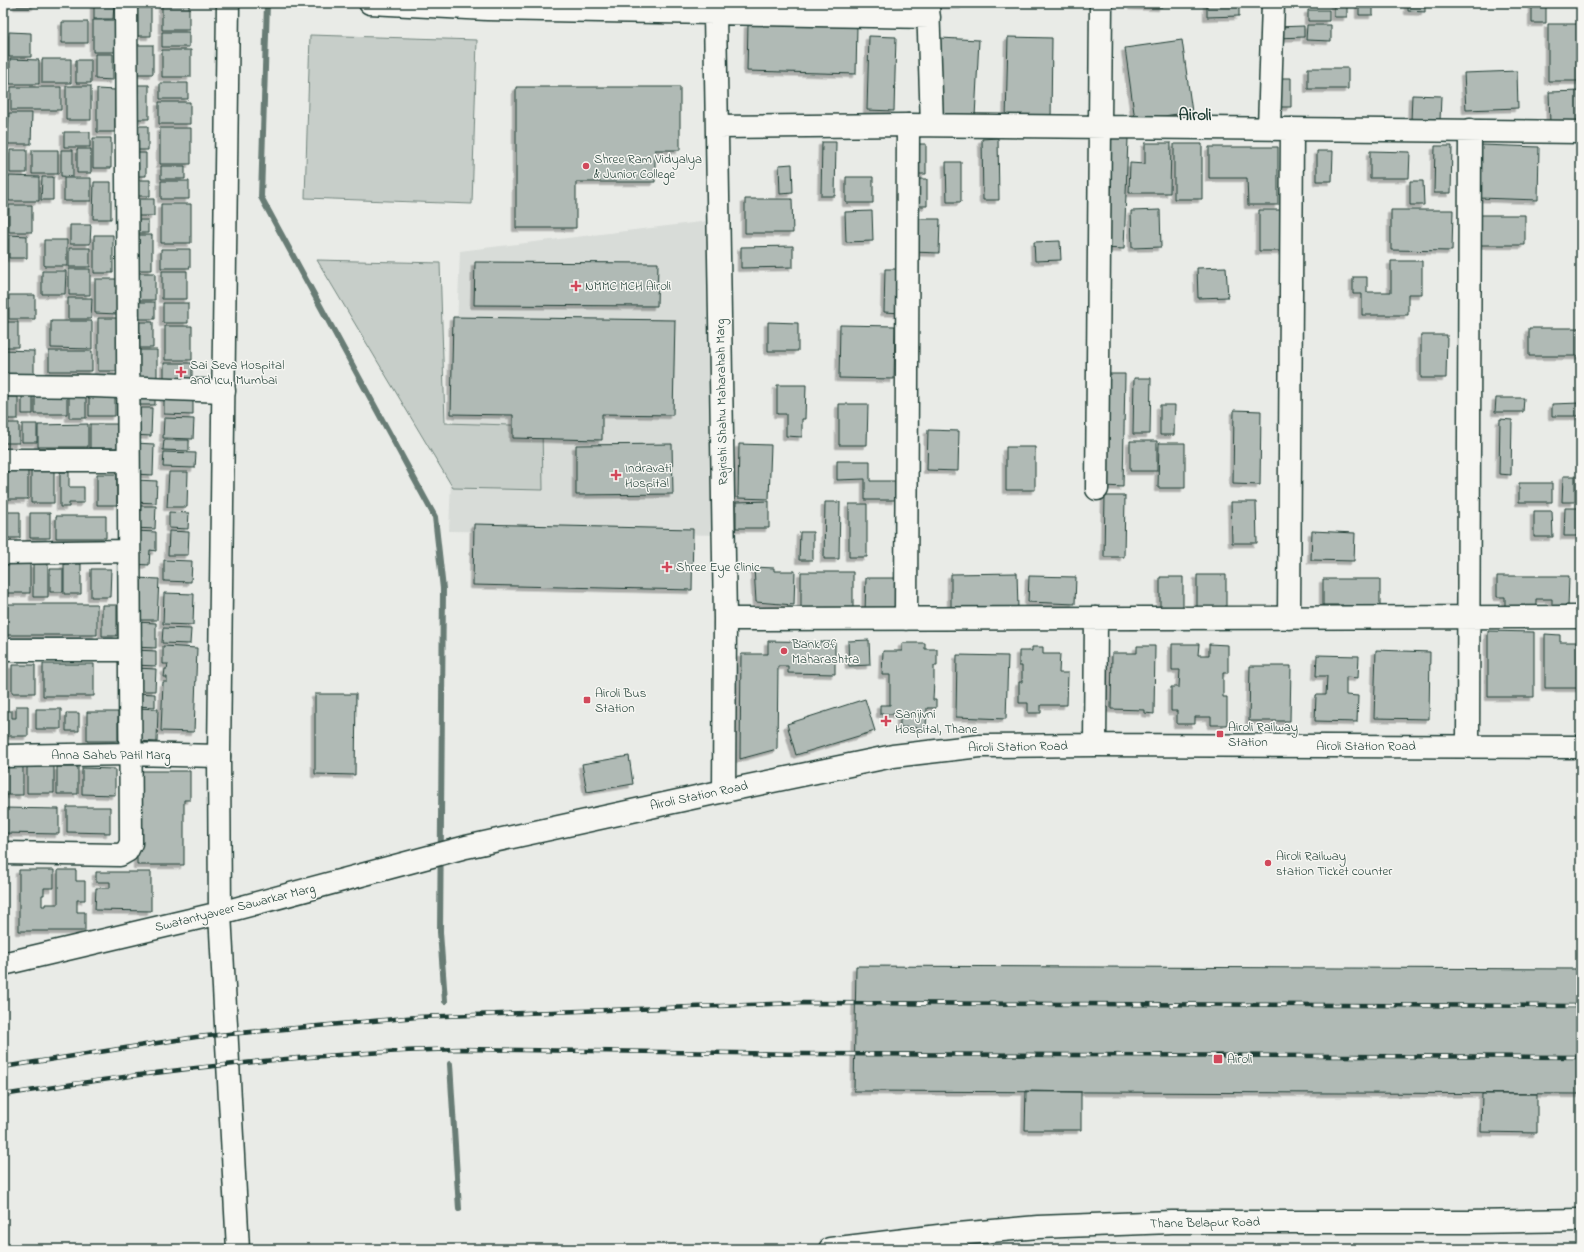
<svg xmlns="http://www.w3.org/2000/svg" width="1584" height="1252" font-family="'Indie Flower',sans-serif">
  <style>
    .built { fill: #d8dcd8 }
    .green { fill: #c7cec9; stroke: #73867e }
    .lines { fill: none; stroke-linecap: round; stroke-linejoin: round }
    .stream { stroke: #687c75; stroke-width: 6 }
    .building { fill: #b0bab5; stroke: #1f3d34; filter: url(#shadow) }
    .minor-casing { stroke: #1f3d34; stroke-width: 25 }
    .major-casing { stroke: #1f3d34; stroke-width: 25 }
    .minor { stroke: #f6f6f2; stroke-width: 22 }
    .major { stroke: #f6f6f2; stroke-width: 22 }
    .rail-casing { stroke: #1f3d34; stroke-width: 4.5 }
    .rail { stroke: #f6f6f2; stroke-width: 3; stroke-dasharray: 9; stroke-linecap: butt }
    .poi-dot { fill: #d1495b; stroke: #f6f6f2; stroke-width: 1.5 }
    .labels { text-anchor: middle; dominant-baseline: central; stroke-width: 3; stroke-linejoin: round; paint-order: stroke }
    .poi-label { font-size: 13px; fill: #1f3d34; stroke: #f6f6f2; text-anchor: start }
    .street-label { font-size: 13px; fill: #1f3d34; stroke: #f6f6f2 }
    .district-label { font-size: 17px; font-weight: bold; fill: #1f3d34; stroke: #f6f6f2 }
  </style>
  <defs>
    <filter id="shadow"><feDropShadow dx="-3.5" dy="3.5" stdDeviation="0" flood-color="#0004"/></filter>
  </defs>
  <rect width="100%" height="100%" fill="#e9ebe7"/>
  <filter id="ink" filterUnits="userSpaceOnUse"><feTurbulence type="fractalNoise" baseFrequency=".025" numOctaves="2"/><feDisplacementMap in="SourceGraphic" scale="8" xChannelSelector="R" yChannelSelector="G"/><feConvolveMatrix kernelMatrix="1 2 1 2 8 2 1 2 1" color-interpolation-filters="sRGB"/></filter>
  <g filter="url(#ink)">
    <path class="built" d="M709 221 724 535 449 531 460 251Z"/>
    <path class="green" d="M310 35 477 40 472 204 305 198Z
      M317 260 440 263 445 423 542 426 543 490 453 488Z"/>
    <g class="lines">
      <path class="stream" d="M267 3 261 197 435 517 443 589 440 932 445 1001
        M450 1064 459 1209"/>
    </g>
    <path class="building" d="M3 3H6V24H3Z
      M17 3H36V6H17Z
      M94 3H114L113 19H94Z
      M131 3H151V36H131Z
      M162 3H189V30H162Z
      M940 3H964V5H940Z
      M1132 3H1162V7L1132 6Z
      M1207 3H1239V16L1207 17Z
      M1334 3H1347V17H1334Z
      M1359 3H1373V15H1359Z
      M1408 3H1425V12L1408 11Z
      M1532 3H1546V23H1532Z
      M1308 10H1329V21H1308Z
      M93 20H115V52H93Z
      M62 22H88V43H62Z
      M748 24 857 26 856 74 747 71Z
      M1548 24H1581V81H1548Z
      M1307 25H1331V41L1306 40Z
      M1304 26V37L1276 38V27Z
      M9 32 31 33V57H9Z
      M162 32H189V47H162Z
      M869 36 896 37 894 111 867 110Z
      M1008 37 1052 38 1051 121 1006 120Z
      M940 38 979 40 975 117 937 115Z
      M1182 40 1192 112 1135 120 1125 48Z
      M130 45H153V74H130Z
      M162 50H191V77H162Z
      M95 54H113V80L95 79Z
      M10 59 39 60V84H10Z
      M42 59H71V83H42Z
      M76 60H91V83H76Z
      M1308 68H1348V89H1308Z
      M1517 71 1518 108 1466 110 1464 73Z
      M1271 78H1291V107H1271Z
      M160 83H188V99H160Z
      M132 85H149V119H132Z
      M66 86H91V120H66Z
      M11 87H61V110H11Z
      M516 87H680V150H655V182H576V228H516Z
      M97 89 115 90V132H97Z
      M1581 91V122L1550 123 1549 92Z
      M1412 95 1441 96 1440 121H1411Z
      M159 102H190V124H159Z
      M9 113H32L31 144H8Z
      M131 126H148V150H131Z
      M160 128H191V164H160Z
      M64 132H90V147H64Z
      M1107 137 1128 138 1124 249 1103 248Z
      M93 138H111V168H93Z
      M998 138 999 200H983L982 139Z
      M822 142H836L835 196H821Z
      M1145 143H1171L1170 193H1129L1130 163 1145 164Z
      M912 144H926V174H911Z
      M1174 144H1202V199H1174Z
      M1481 145 1539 147 1538 200 1479 198Z
      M1435 146H1452L1451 193H1434Z
      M1209 147H1278V205H1248L1247 178H1209Z
      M77 149H91V173H77Z
      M10 150H27V173H10Z
      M32 150H58V174H32Z
      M61 150H73V177L61 176Z
      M3 151H7V177H3Z
      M1317 151H1333L1332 181H1317Z
      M1370 151 1410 152 1409 178H1370Z
      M131 153H146V176H131Z
      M946 162H961V202H947Z
      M792 164 793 193 780 194 779 165Z
      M161 166H185V179H161Z
      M9 176 39 177V201H9Z
      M42 177H53V200H41Z
      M846 177H873V203H846Z
      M64 178H91V201H64Z
      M914 179H927V206H913Z
      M131 180H150V196H131Z
      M161 181H189V199H161Z
      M1410 181H1423L1424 205H1410Z
      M94 182H111V219H93Z
      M130 199H154V216H130Z
      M745 199H792L793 233H745Z
      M161 204H191V243H161Z
      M9 205H32V232H9Z
      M3 206H6V229H3Z
      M1160 210 1161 247 1132 248 1131 211Z
      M1259 210H1288V251H1259Z
      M1391 210H1453L1452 251 1391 250Z
      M872 211 873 241 846 242 845 212Z
      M1473 215H1525V245H1473Z
      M912 219H940L939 253 912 252Z
      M129 220H148V233H129Z
      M70 225H91L90 244H70Z
      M9 235 27 236V258H9Z
      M94 235H113V273H94Z
      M130 235H152V270H130Z
      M44 240H67V266H44Z
      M1060 241 1061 260 1035 261 1034 242Z
      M793 246V267L741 268V247Z
      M69 248H90V267H69Z
      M161 249H190V268H161Z
      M1391 261H1422V294H1408V315H1362V294H1353V277H1367V292H1391Z
      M475 262 658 263 657 306 474 305Z
      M1226 267 1228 297 1198 298 1197 268Z
      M69 269H90V295H69Z
      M885 269H902V313L884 312Z
      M3 270 5 271V297H3Z
      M42 271H66L65 294H42Z
      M162 271H187V299H162Z
      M132 273H155V300H132Z
      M95 279H118L117 314 95 313Z
      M9 295H35V319H9Z
      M68 298H92L91 319H68Z
      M133 302H155V319H133Z
      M163 303H188V323H163Z
      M453 317 675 320 673 415 602 414V440L513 438V415L451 414Z
      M98 318H118V371H98Z
      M51 321H92V349L51 348Z
      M3 322H18V347H3Z
      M134 322H153V348H134Z
      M768 322 798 323V351H768Z
      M840 325 895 326 894 379 839 378Z
      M165 326H192V360H165Z
      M1529 328H1581V356H1529Z
      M1421 335H1447L1446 378H1421Z
      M3 350 34 351V377H3Z
      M136 350H157V381H136Z
      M49 351H92V371H49Z
      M164 363H192V382H164Z
      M1107 374H1125L1123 487 1105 486Z
      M1134 378H1151L1150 434H1133Z
      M777 385H806L805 419H802V437L786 436V414H777Z
      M134 392 155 393V405H134Z
      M89 393H115V416H89Z
      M69 395H86V418H69Z
      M22 396H33V414H22Z
      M35 396H67V414H35Z
      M4 397H18V419H4Z
      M164 397 193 398V415L164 414Z
      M1496 398H1524L1523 412H1495Z
      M1580 403V416H1552V404Z
      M839 404H868L867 445H839Z
      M1160 405H1175L1174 435H1160Z
      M135 408H152L151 436 133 435Z
      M1234 410 1261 411 1260 485 1233 484Z
      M164 418 194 419 193 439 163 438Z
      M1500 419 1512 420 1511 475 1499 474Z
      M5 423H19V443H5Z
      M22 424H37V442H22Z
      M88 424V447H38V425Z
      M90 424H118V448H90Z
      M928 430 959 431 958 471 927 470Z
      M164 440H189V451L163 450Z
      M1130 441H1157V471H1130Z
      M135 443 154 444 153 475 134 474Z
      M1159 443H1185V488H1158Z
      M672 444 673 494 576 495V445Z
      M739 444 771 445 769 499 738 498Z
      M1006 447H1035V490H1006Z
      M164 452 196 453 195 468 163 467Z
      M837 461H870V481H895L896 500H865V479L837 480Z
      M31 468H54V503H31Z
      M6 470H28V499H6Z
      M60 472H69V487H84V503H69V507H60Z
      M169 472H188L187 507H167Z
      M97 474H117V505H97Z
      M1563 476H1575V502H1562Z
      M135 480 157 481 156 503 134 502Z
      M1519 483H1552V502H1519Z
      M1105 496H1125L1124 557H1104Z
      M769 501V528H736V502Z
      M825 502H840L839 559H824Z
      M1231 502H1256L1257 543H1232Z
      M849 504H867V557H849Z
      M135 506H156L155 529 134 528Z
      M1565 508H1579V536H1564Z
      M1534 511H1552L1553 537H1534Z
      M3 512H20V538H3Z
      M169 512 189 513 188 529 169 528Z
      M30 513H50V538H30Z
      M56 516H106V538H56Z
      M474 524 693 529 692 590 473 585Z
      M135 531 156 532V551L150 550 149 565 133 564Z
      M169 531 189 532 188 555H168Z
      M1312 531 1355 533 1354 561 1311 560Z
      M800 532H813V560H799Z
      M164 560 192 561 191 582 164 581Z
      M3 563H30V593H3Z
      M33 564H48V597H33Z
      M64 564H81V594H64Z
      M754 567 774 568V571H795L794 605 756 602Z
      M50 569H63V592H50Z
      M91 569H111L110 597H91Z
      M801 572H853V611H801Z
      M1017 573 1018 609H951V574Z
      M1197 575H1226V614H1197Z
      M1029 576 1076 577 1075 604 1028 602Z
      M1497 576H1569L1568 609H1552V599H1536V608H1505V597H1497Z
      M1160 577H1183V609H1160Z
      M135 578 159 579 157 620H133Z
      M866 578H901L900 612H865Z
      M1323 579H1380V617H1343V605H1323Z
      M164 593 194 594 193 625 163 624Z
      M3 604H97V635H3Z
      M102 605H117V636H102Z
      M134 622 156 623V648L133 647Z
      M163 628 191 629 190 644 162 643Z
      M1488 631 1534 632V697H1488Z
      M1545 634 1560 635V642H1581V688H1545Z
      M869 640 870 665 849 666 848 641Z
      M768 641 835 642V674L788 673V666H778L777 749 740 759 741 654H768Z
      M902 643H925V649H937V666H934V680L933 700H936V708H927L926 728 900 727V714H880V705H890V675H882L883 651H902Z
      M1172 644H1199L1198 655H1209V644L1228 645V673H1223V697H1227V725H1211V717H1195V724H1177V711H1171V687H1179L1180 670H1172Z
      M163 646 197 648 194 732 161 731 163 682H167V677H164L165 669H167L168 664H163Z
      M1137 646H1155L1154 714 1145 713V710L1111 709 1112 653H1137Z
      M1032 647H1043V654H1060L1059 673H1068L1067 705H1041V713H1028V703H1019V682H1022V666H1019V651H1032Z
      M135 650 156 651V666L134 665Z
      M1376 650 1430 652 1429 719 1374 718Z
      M957 655 1008 656 1006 719 956 717Z
      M1317 655 1359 656 1358 678 1346 677V695L1358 696 1357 722 1315 721 1316 695H1326L1327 676H1316Z
      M3 664H4V696H3Z
      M43 664H94V696H43Z
      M12 665H35V693H12Z
      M1250 666H1291L1290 721H1249Z
      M135 668 156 669 155 691H135Z
      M135 693 155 694V707L134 706Z
      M315 694H356L355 775 315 774Z
      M865 699 875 731 796 755 787 724Z
      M3 705V711H12V718H16V706H28V736H3Z
      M136 708 158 709 157 742 135 741Z
      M36 709H61V729H36Z
      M87 712H118V741H87Z
      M66 713H79V731H66Z
      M629 756 633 784 587 792 582 764Z
      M3 765H23V795H3Z
      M27 765H54V793H27Z
      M57 767H78V794H57Z
      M82 768 115 769V795L82 794Z
      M137 771H190V800H184V865H137Z
      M67 807H110V833L67 832Z
      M3 808 59 809V834L3 833Z
      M19 870H54V888H44V895H42V906H45V904H58V870H76V881H85V900H77V912H85V931H19Z
      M96 872H151V911L95 910 96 888H110V882H96Z
      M856 966 1581 969V1094L854 1091Z
      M1026 1091 1081 1092V1130H1025Z
      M1482 1094H1537V1133L1481 1132Z"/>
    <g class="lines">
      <defs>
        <path id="minor" d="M370 3 487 9 929 17
          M928 3 932 125
          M715 14 725 619 724 791
          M717 127 908 125 1581 132
          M1269 128 1273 3
          M3 385 94 386 224 391
          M3 460H128
          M1097 489 1101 3
          M3 553 128 551
          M1289 618 1292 129
          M725 619 1581 617
          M906 619 908 125
          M3 650H129
          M1095 745 1096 618
          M1468 746 1470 130
          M3 756 130 754 219 756
          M3 853 120 855 127 851 131 843 126 3
          M220 913 466 847 724 791 893 756 980 746 1095 745 1581 747"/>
        <path id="major" d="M228 3 219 756 220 913 238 1249
          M3 964 220 913
          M830 1249 947 1235 1038 1227 1172 1222H1469L1581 1220"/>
      </defs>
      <use href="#minor" class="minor-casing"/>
      <use href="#major" class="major-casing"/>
      <use href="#minor" class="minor"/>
      <use href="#major" class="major"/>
      <defs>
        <path id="rail" d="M3 1067 196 1037 417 1017 800 1003 1581 1006
          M3 1095C154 1070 307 1053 460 1049L800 1054 1581 1057"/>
      </defs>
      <use href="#rail" class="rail-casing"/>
      <use href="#rail" class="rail"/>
    </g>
  </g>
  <g class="poi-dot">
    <circle cx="586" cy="166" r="4"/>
    <path d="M574 280h4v4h4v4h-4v4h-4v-4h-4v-4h4z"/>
    <path d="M179 366h4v4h4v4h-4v4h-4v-4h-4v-4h4z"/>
    <path d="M614 469h4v4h4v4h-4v4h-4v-4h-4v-4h4z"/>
    <path d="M665 561h4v4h4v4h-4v4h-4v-4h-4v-4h4z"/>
    <circle cx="784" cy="651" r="4"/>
    <rect x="583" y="696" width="8" height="8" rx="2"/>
    <path d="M884 715h4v4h4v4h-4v4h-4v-4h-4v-4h4z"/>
    <rect x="1216" y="730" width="8" height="8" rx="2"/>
    <circle cx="1268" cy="863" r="4"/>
    <rect x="1213" y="1054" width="10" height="10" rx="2"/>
  </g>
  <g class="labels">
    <g class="poi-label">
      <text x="594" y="159">Shree Ram Vidyalya<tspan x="594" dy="15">&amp; Junior College</tspan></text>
      <text x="585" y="286">NMMC MCH Airoli</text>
      <text x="190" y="365">Sai Seva Hospital<tspan x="190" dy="15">and Icu, Mumbai</tspan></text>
      <text x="625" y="468">Indravati<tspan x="625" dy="15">Hospital</tspan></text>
      <text x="676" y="567">Shree Eye Clinic</text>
      <text x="792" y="644">Bank of<tspan x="792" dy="15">Maharashtra</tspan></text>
      <text x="595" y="693">Airoli Bus<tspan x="595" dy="15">Station</tspan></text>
      <text x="895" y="714">Sanjivni<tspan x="895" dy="15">Hospital, Thane</tspan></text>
      <text x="1228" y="727">Airoli Railway<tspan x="1228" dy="15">Station</tspan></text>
      <text x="1276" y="856">Airoli Railway<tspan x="1276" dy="15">station Ticket counter</tspan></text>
      <text x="1227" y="1059">Airoli</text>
    </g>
    <g class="street-label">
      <text transform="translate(722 402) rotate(-91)">Rajrishi Shahu Maharahah Marg</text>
      <text x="1366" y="746">Airoli Station Road</text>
      <text transform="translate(1018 747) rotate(-1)">Airoli Station Road</text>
      <text x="111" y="755">Anna Saheb Patil Marg</text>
      <text transform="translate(699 796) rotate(-12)">Airoli Station Road</text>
      <text transform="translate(235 908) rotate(-14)">Swatantyaveer Sawarkar Marg</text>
      <text transform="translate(1205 1223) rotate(-1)">Thane Belapur Road</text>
    </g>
    <g class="district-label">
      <text x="1195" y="115">Airoli</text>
    </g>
  </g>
  <rect width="1584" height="1252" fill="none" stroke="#f6f6f2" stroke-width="16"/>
  <rect x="8" y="8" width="1568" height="1236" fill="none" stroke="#1f3d34" stroke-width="1.5" filter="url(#ink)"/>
</svg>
